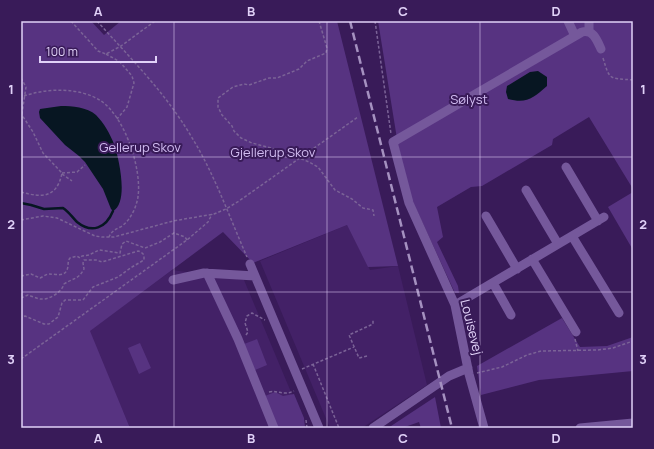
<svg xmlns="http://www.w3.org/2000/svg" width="654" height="449" font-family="Manrope,sans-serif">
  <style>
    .built { fill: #432167 }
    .green { fill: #573381 }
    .water { fill: #071622 }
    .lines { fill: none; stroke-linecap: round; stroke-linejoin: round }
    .stream { stroke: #071622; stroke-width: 2.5 }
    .path { stroke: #7b6397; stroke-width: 1.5; stroke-dasharray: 3 2; stroke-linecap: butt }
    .minor { stroke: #75589b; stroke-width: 9 }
    .rail { stroke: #a591c0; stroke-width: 2.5; stroke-dasharray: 8 4; stroke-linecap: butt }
    .grid { fill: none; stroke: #e1d2f8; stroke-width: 1; stroke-opacity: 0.55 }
    .labels { text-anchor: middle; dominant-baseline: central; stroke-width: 4; stroke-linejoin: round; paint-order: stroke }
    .park-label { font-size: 13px; fill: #d2bdf2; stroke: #391b59 }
    .street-label { font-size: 13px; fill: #e1d2f8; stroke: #391b59 }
    .neatline { fill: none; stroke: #e1d2f8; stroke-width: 1.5 }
    .grid-label { font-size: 13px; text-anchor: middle; font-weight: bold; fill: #e1d2f8 }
  </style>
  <rect width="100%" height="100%" fill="#391b59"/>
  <path class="built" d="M347 225 370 270 398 266 427 385 362 428H330L260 261Z
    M172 270 244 280 306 428H130L89 331Z"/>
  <path class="green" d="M21 21H91L104 35 121 21H337L398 266 368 267 347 225 253 263 223 232 90 331 130 428H21Z
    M378 21H633V189L589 117 553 139 552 145 482 186 471 187 437 207 443 237 437 242 458 286 459 293H455L412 200 398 145Z
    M633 192V250L608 207Z
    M562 318 580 347 607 346 633 337V371L539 380 481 395 477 366Z
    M257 339 267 365 255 370 244 344Z
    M140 343 151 368 139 374 128 348Z
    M275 392 283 396 294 394 304 418 305 428H277L265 396Z
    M435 397 441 428H421L419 422 402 428H388Z"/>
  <path class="water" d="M538 71 547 77V86C533 98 527 104 508 99L506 92 507 86 530 72Z
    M61 106C72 106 87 107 96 115 104 123 110 134 114 144 119 158 129 203 113 211L111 209 103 189 85 162 79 156 65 145 40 118 39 112 40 109Z"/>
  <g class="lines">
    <path class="stream" d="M21 203 31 205 44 209 63 208C69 212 72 217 77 222 92 234 106 228 113 211"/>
    <path class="path" d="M71 21 98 51 106 54 121 46 155 21
      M97 21C131 59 164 91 191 136 214 173 229 216 247 257
      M319 21 327 48 326 53 307 61 299 69 277 78H269L249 85 244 84 233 87 218 98V107L222 115 232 126 234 131 241 138 252 143 279 150 309 162 318 167 335 190 352 199 363 208 373 210 374 216
      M375 21 391 134
      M106 54 120 62 132 76 134 83 127 107 117 119
      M603 58C610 81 609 78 633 80
      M21 78 26 87 21 120
      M24 96C47 88 80 87 101 101 125 117 142 169 138 197 136 208 131 219 122 226 117 229 112 230 109 237
      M21 128V137
      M62 173 77 172 85 165
      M62 174 72 181
      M21 192C42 198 57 198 62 173L43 153 33 132 22 115
      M21 220 43 216 57 218 95 236 102 237H114L173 221 214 214 226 209 239 201 358 117
      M21 276 31 274 40 278C43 277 46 274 49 274 55 274 64 277 67 270 69 265 67 262 70 258L77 256 80 258 82 256 89 255 99 250 120 253 122 244 126 241 145 248 160 242 174 233 185 237 187 240
      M21 298 28 295C32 296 37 299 41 299 49 300 62 292 64 284 73 278 78 280 84 269L83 263 84 260H96L102 262 138 251 141 252 144 255V260L132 267 118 277 93 287 83 300H65L62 303 58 317 49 324H44L25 316 21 318
      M246 335 248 332 245 323 247 316 252 313 265 320
      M575 339 578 351
      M367 356 359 358 349 335 373 324V320
      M21 359 187 240 208 222 212 214
      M313 364 339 428
      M302 369 354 347
      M477 373 502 367 527 355 541 351 598 350 613 348 633 341
      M269 392C279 390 282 396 294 391
      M306 420 307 428"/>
    <path class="minor" d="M568 21 575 36
      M589 32V21
      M566 167 598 221
      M526 190 558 244
      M486 216 517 269
      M572 236 619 313
      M532 259 576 332
      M250 264 319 428
      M207 273 238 339 274 428
      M173 280 204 273 255 276
      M493 283 511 315
      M455 305 604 217
      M373 428 449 376 468 368
      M484 428 469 374 455 305 409 203 393 142 582 32C593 29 597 40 601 49
      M580 428 633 423"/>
    <path class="rail" d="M350 21 452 428"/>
  </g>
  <path class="grid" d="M174 21V428M327 21V428M480 21V428M21 157H633M21 292H633"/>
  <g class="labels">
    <g class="park-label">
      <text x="469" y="99">Sølyst</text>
      <text x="140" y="147">Gellerup Skov</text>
      <text x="273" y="152">Gjellerup Skov</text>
    </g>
    <g class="street-label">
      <text transform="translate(472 327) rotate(76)">Louisevej</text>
    </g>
  </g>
  <rect width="654" height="449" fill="none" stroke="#391b59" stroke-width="44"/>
  <path d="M40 56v6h116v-6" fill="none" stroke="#e1d2f8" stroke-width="2"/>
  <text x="46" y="56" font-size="12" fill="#e1d2f8" stroke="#391b59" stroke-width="3" paint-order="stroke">100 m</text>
  <rect x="22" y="22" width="610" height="405" class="neatline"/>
  <g class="grid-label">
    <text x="98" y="16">A</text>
    <text x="251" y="16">B</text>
    <text x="403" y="16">C</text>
    <text x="556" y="16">D</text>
    <text x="11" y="94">1</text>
    <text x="643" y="94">1</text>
    <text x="11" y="229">2</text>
    <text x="643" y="229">2</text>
    <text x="11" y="364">3</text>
    <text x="643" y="364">3</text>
    <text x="98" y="443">A</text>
    <text x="251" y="443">B</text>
    <text x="403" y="443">C</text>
    <text x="556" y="443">D</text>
  </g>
</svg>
